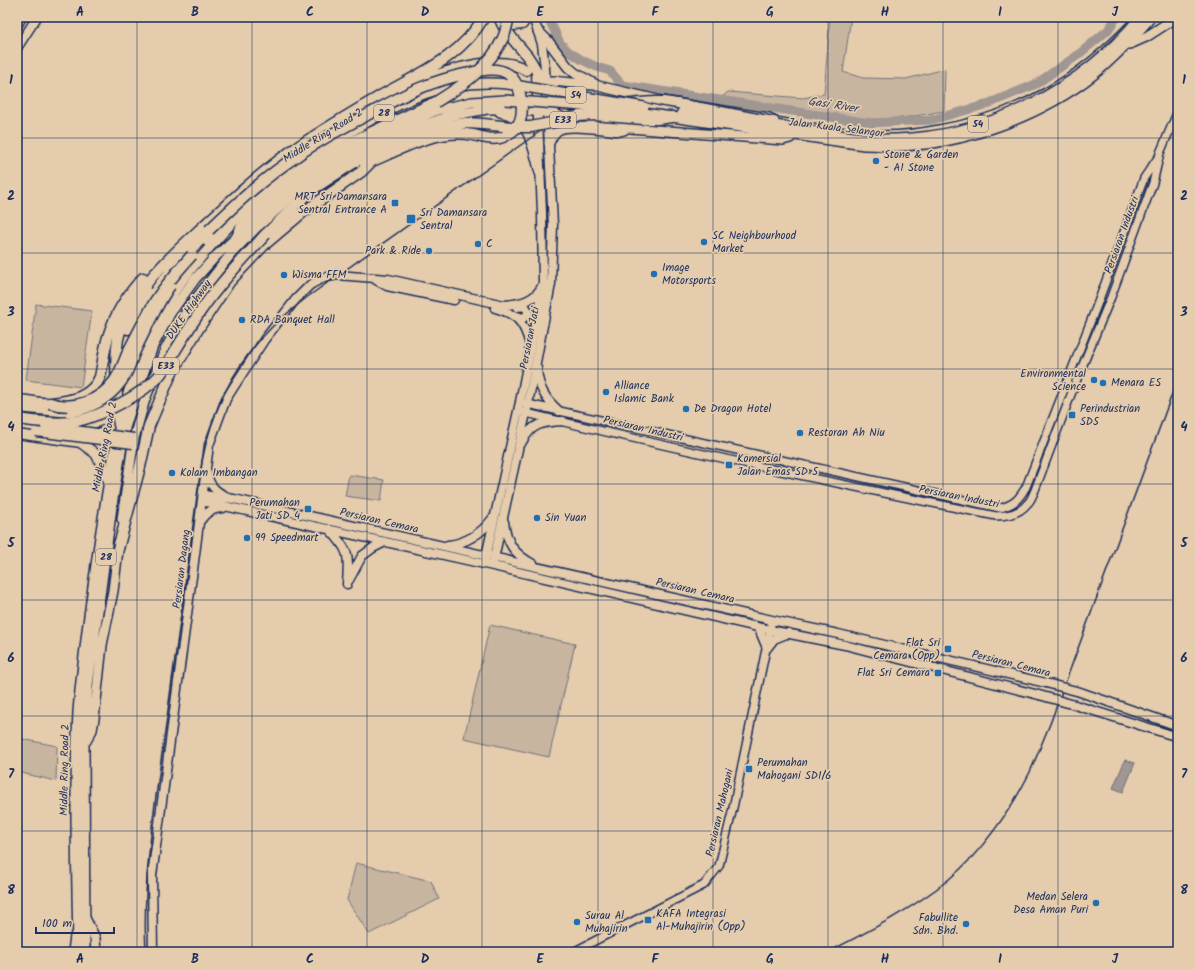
<svg xmlns="http://www.w3.org/2000/svg" width="1195" height="969" font-family="Kalam,sans-serif">
  <style>
    .green { fill: #c7b5a0; stroke: #71727f }
    .water { fill: #a09692; stroke: #6b6d7d }
    .lines { fill: none; stroke-linecap: round; stroke-linejoin: round }
    .river { stroke: #a09692; stroke-width: 9 }
    .tertiary-casing { stroke: #1b2f5e; stroke-width: 10 }
    .secondary-casing { stroke: #1b2f5e; stroke-width: 11 }
    .primary-casing { stroke: #1b2f5e; stroke-width: 12 }
    .trunk-casing { stroke: #1b2f5e; stroke-width: 12 }
    .motorway-casing { stroke: #1b2f5e; stroke-width: 13 }
    .tertiary { stroke: #e4ccac; stroke-width: 7 }
    .secondary { stroke: #e4ccac; stroke-width: 8 }
    .primary { stroke: #e4ccac; stroke-width: 9 }
    .trunk { stroke: #e4ccac; stroke-width: 9 }
    .motorway { stroke: #e4ccac; stroke-width: 10 }
    .rail { stroke: #1b2f5e; stroke-width: 1.5 }
    .secondary-bridge-casing { stroke: #1b2f5e; stroke-width: 11; stroke-linecap: butt }
    .trunk-bridge-casing { stroke: #1b2f5e; stroke-width: 12; stroke-linecap: butt }
    .motorway-bridge-casing { stroke: #1b2f5e; stroke-width: 13; stroke-linecap: butt }
    .secondary-bridge { stroke: #e4ccac; stroke-width: 8 }
    .trunk-bridge { stroke: #e4ccac; stroke-width: 9 }
    .motorway-bridge { stroke: #e4ccac; stroke-width: 10 }
    .grid { fill: none; stroke: #1b2f5e; stroke-width: 1; stroke-opacity: 0.55 }
    .poi-dot { fill: #1f6fb2; stroke: #e4ccac; stroke-width: 1.5 }
    .labels { text-anchor: middle; dominant-baseline: central; stroke-width: 3.5; stroke-linejoin: round; paint-order: stroke }
    .shield { fill: #e4ccac; stroke: #575e75; stroke-width: 1 }
    .shield-label { font-size: 10px; font-weight: bold; fill: #1b2f5e }
    .street-label { font-size: 11px; fill: #1b2f5e; stroke: #e4ccac }
    .poi-label { font-size: 11px; fill: #1b2f5e; stroke: #e4ccac; text-anchor: start }
    .water-label { font-size: 12px; font-style: italic; fill: #2f3e66; stroke: #e4ccac }
    .neatline { fill: none; stroke: #1b2f5e; stroke-width: 1.5 }
    .grid-label { font-size: 13px; text-anchor: middle; font-weight: bold; fill: #1b2f5e }
  </style>
  <rect width="100%" height="100%" fill="#e4ccac"/>
  <filter id="ink" filterUnits="userSpaceOnUse"><feTurbulence type="fractalNoise" baseFrequency=".025" numOctaves="2"/><feDisplacementMap in="SourceGraphic" scale="8" xChannelSelector="R" yChannelSelector="G"/><feConvolveMatrix kernelMatrix="1 2 1 2 8 2 1 2 1" color-interpolation-filters="sRGB"/></filter>
  <g filter="url(#ink)">
    <path class="green" d="M830 17H851L843 72 863 78 906 79 945 69 944 111 891 120 867 119 722 97 728 92 803 98 824 94Z
      M36 304 92 311 81 387 26 380Z
      M349 475 384 480 381 501 345 496Z
      M490 625 575 644 549 757 464 738Z
      M17 738 57 746 56 781 17 772Z
      M356 863 431 881 439 899 369 934 347 900Z"/>
    <path class="water" d="M1125 760 1135 763 1123 792 1113 788Z"/>
    <g class="lines">
      <path class="river" d="M548 17 560 43 568 51 582 60 597 67 610 71 622 85 870 123 931 120 985 105 1036 84 1078 55 1108 30 1117 17"/>
      <defs>
        <path id="tertiary" d="M523 403 1000 508C1014 505 1019 499 1026 487L1097 305 1144 178 1157 159
          M522 412C679 450 838 484 996 516 1007 516 1020 513 1027 504 1031 501 1033 494 1035 490L1075 384 1111 297 1153 183 1160 153 1178 111
          M573 952 704 885 719 866 733 808 772 620"/>
        <path id="secondary" d="M17 26 22 17
          M17 48 37 17
          M376 280 387 286 454 300
          M495 308C517 314 524 322 530 345
          M514 315 523 318 528 315V311L525 306 517 307
          M537 368C538 387 545 399 559 411
          M17 408 71 413
          M73 423C95 427 102 423 116 407
          M17 434 81 443 85 439
          M522 442C532 423 543 422 563 421
          M207 472C208 484 216 492 226 496
          M203 495 234 499 772 620 838 634 1046 683
          M202 501 493 566 770 630 845 645 1039 695
          M200 521C205 513 212 508 223 508
          M504 522C507 544 514 554 533 564
          M329 529C350 551 349 555 347 584
          M448 545C467 543 481 534 493 518
          M485 561 520 402 543 284 542 212 536 73
          M493 563 528 404 551 284 553 225 545 68 542 44 533 17
          M349 580 362 556 373 548 385 542
          M754 625 759 629 767 648
          M767 648 774 639 789 633
          M1080 692 1178 726
          M1075 705 1178 737
          M153 952 152 876 194 562 209 445 226 399 264 340 296 299 310 285 323 278 337 275 388 279 504 305C520 304 536 301 543 284"/>
        <path id="primary" d="M85 918 95 938 96 952
          M73 952 75 936"/>
        <path id="trunk" d="M538 31 548 41 568 67 575 73 598 86 662 101 769 118 774 121
          M1130 44 1146 37 1177 17
          M552 81 593 85
          M557 81 551 85 550 95 556 102 571 111 590 119 630 128 783 140 790 138
          M500 112C530 117 533 148 540 173
          M682 112C722 118 762 123 802 129 833 134 864 140 896 139 989 136 1082 89 1140 17
          M644 113 864 145C874 145 884 146 895 146 961 146 1041 116 1093 75 1114 58 1133 38 1151 17
          M549 143C551 138 554 133 558 130 568 123 607 130 620 131L624 130
          M361 151 430 123 449 116 487 109H513L553 113 562 117 579 127
          M81 443 96 454 109 482
          M122 519 134 438 145 399 166 348 188 309 231 254 257 227 289 199 305 186 367 149
          M86 741 92 730 94 719 102 645 113 591 119 542
          M78 952C77 872 74 792 78 712 80 685 84 658 87 631 92 593 97 556 103 518 114 447 126 373 163 310 178 283 199 259 219 237 255 198 290 166 336 140 396 106 436 77 508 84
          M85 952 84 744 88 685 113 499 125 428 133 402 153 346 171 312 195 279 216 256 281 197 318 170 340 156 397 127 437 110 472 102 505 100"/>
        <path id="motorway" d="M499 17C505 33 518 44 528 57 537 70 543 84 551 98
          M507 17 509 21 514 25 522 24 527 17
          M412 84C441 73 498 52 526 70
          M643 119H657L672 117
          M365 164C398 151 437 127 473 135
          M266 234 310 191 361 158 440 126 467 123 483 124
          M237 237 244 221 262 203 297 174 336 149 436 102
          M207 241 218 230 243 210
          M148 303C163 276 188 253 209 230
          M128 329 148 293
          M117 398 116 407 119 425
          M17 400C28 400 40 404 51 403 71 401 92 397 100 377 103 363 104 350 108 337 115 314 127 295 143 278
          M117 402C117 384 114 351 119 335 131 293 163 264 194 235 225 206 256 177 290 152 318 133 348 115 377 98 417 74 459 60 484 17
          M118 549 140 467 149 426 171 374 200 326 230 281 264 245 302 213 361 172 371 162"/>
      </defs>
      <use href="#tertiary" class="tertiary-casing"/>
      <use href="#secondary" class="secondary-casing"/>
      <use href="#primary" class="primary-casing"/>
      <use href="#trunk" class="trunk-casing"/>
      <use href="#motorway" class="motorway-casing"/>
      <use href="#tertiary" class="tertiary"/>
      <use href="#secondary" class="secondary"/>
      <use href="#primary" class="primary"/>
      <use href="#trunk" class="trunk"/>
      <use href="#motorway" class="motorway"/>
      <path class="rail" d="M146 952C142 878 155 805 165 732 177 641 189 551 202 461 212 411 234 365 271 328 282 317 294 308 306 298L539 132C583 105 613 97 665 96 729 106 794 123 859 129 884 132 912 130 937 125 1017 112 1077 76 1132 17
        M828 952C869 931 911 910 948 880 980 854 1012 809 1030 772 1037 756 1043 740 1050 724L1178 378"/>
      <defs>
        <path id="secondary-bridge" d="M71 413C96 408 115 396 127 374 131 366 133 358 136 351 147 329 157 306 171 286
          M45 426 134 438
          M36 432 133 444
          M1046 683 1080 692
          M1039 695 1075 705"/>
        <path id="trunk-bridge" d="M508 84 644 107
          M505 100 609 108 644 113"/>
        <path id="motorway-bridge" d="M436 102C462 86 490 67 503 38 506 32 507 24 509 17
          M483 124 511 127H531L560 121 578 116 593 115 643 119
          M209 230C237 203 265 177 297 156 319 140 343 128 367 115 404 95 428 81 470 73 481 70 498 67 508 74 522 83 527 116 515 129 512 132 507 135 503 137 493 141 483 137 473 135
          M50 403C74 411 101 400 115 380 121 371 124 361 128 352 136 336 145 319 154 303 164 286 179 270 192 255
          M17 419C36 421 58 425 77 421 101 416 143 394 159 376 165 369 170 359 175 351 183 338 191 325 200 312 219 284 243 259 266 234"/>
      </defs>
      <use href="#secondary-bridge" class="secondary-bridge-casing"/>
      <use href="#trunk-bridge" class="trunk-bridge-casing"/>
      <use href="#motorway-bridge" class="motorway-bridge-casing"/>
      <use href="#secondary-bridge" class="secondary-bridge"/>
      <use href="#trunk-bridge" class="trunk-bridge"/>
      <use href="#motorway-bridge" class="motorway-bridge"/>
    </g>
  </g>
  <path class="grid" d="M137 17V952M252 17V952M367 17V952M482 17V952M598 17V952M713 17V952M828 17V952M943 17V952M1058 17V952M17 138H1178M17 253H1178M17 369H1178M17 484H1178M17 600H1178M17 716H1178M17 831H1178"/>
  <g class="poi-dot">
    <circle cx="876" cy="161" r="4"/>
    <rect x="391" y="199" width="8" height="8" rx="2"/>
    <rect x="406" y="214" width="10" height="10" rx="2"/>
    <circle cx="704" cy="242" r="4"/>
    <circle cx="478" cy="244" r="4"/>
    <circle cx="429" cy="251" r="4"/>
    <circle cx="654" cy="274" r="4"/>
    <circle cx="284" cy="275" r="4"/>
    <circle cx="242" cy="320" r="4"/>
    <circle cx="1094" cy="380" r="4"/>
    <circle cx="1103" cy="383" r="4"/>
    <circle cx="606" cy="392" r="4"/>
    <circle cx="686" cy="409" r="4"/>
    <rect x="1068" y="411" width="8" height="8" rx="2"/>
    <circle cx="800" cy="433" r="4"/>
    <rect x="725" y="461" width="8" height="8" rx="2"/>
    <circle cx="172" cy="473" r="4"/>
    <rect x="304" y="505" width="8" height="8" rx="2"/>
    <circle cx="537" cy="518" r="4"/>
    <circle cx="247" cy="538" r="4"/>
    <rect x="944" y="645" width="8" height="8" rx="2"/>
    <rect x="934" y="669" width="8" height="8" rx="2"/>
    <rect x="745" y="765" width="8" height="8" rx="2"/>
    <circle cx="1096" cy="903" r="4"/>
    <rect x="644" y="916" width="8" height="8" rx="2"/>
    <circle cx="577" cy="922" r="4"/>
    <circle cx="966" cy="924" r="4"/>
  </g>
  <g class="labels">
    <g class="shield">
      <rect x="566" y="87" width="20" height="16" rx="3"/>
      <rect x="374" y="105" width="20" height="16" rx="3"/>
      <rect x="550" y="112" width="26" height="16" rx="3"/>
      <rect x="968" y="116" width="20" height="16" rx="3"/>
      <rect x="153" y="358" width="26" height="16" rx="3"/>
      <rect x="96" y="549" width="20" height="16" rx="3"/>
    </g>
    <g class="shield-label">
      <text x="576" y="95">54</text>
      <text x="384" y="113">28</text>
      <text x="563" y="120">E33</text>
      <text x="978" y="124">54</text>
      <text x="166" y="366">E33</text>
      <text x="106" y="557">28</text>
    </g>
    <g class="street-label">
      <text transform="translate(836 128) rotate(7)">Jalan Kuala Selangor</text>
      <text transform="translate(323 136) rotate(-32)">Middle Ring Road 2</text>
      <text transform="translate(1122 235) rotate(-70)">Persiaran Industri</text>
      <text transform="translate(189 310) rotate(-55)">DUKE Highway</text>
      <text transform="translate(530 338) rotate(-79)">Persiaran Jati</text>
      <text transform="translate(643 429) rotate(13)">Persiaran Industri</text>
      <text transform="translate(105 447) rotate(-79)">Middle Ring Road 2</text>
      <text transform="translate(959 497) rotate(11)">Persiaran Industri</text>
      <text transform="translate(379 521) rotate(13)">Persiaran Cemara</text>
      <text transform="translate(182 569) rotate(-83)">Persiaran Dagang</text>
      <text transform="translate(695 591) rotate(13)">Persiaran Cemara</text>
      <text transform="translate(1011 664) rotate(14)">Persiaran Cemara</text>
      <text transform="translate(65 770) rotate(-89)">Middle Ring Road 2</text>
      <text transform="translate(720 813) rotate(-77)">Persiaran Mahogani</text>
    </g>
    <g class="poi-label">
      <text x="884" y="155">Stone &amp; Garden<tspan x="884" dy="13">- A1 Stone</tspan></text>
      <text x="387" y="197" text-anchor="end">MRT Sri Damansara<tspan x="387" dy="13">Sentral Entrance A</tspan></text>
      <text x="420" y="213">Sri Damansara<tspan x="420" dy="13">Sentral</tspan></text>
      <text x="712" y="236">SC Neighbourhood<tspan x="712" dy="13">Market</tspan></text>
      <text x="486" y="244">C</text>
      <text x="421" y="251" text-anchor="end">Park &amp; Ride</text>
      <text x="662" y="268">Image<tspan x="662" dy="13">Motorsports</tspan></text>
      <text x="292" y="275">Wisma FFM</text>
      <text x="250" y="320">RDA Banquet Hall</text>
      <text x="1086" y="374" text-anchor="end">Environmental<tspan x="1086" dy="13">Science</tspan></text>
      <text x="1111" y="383">Menara ES</text>
      <text x="614" y="386">Alliance<tspan x="614" dy="13">Islamic Bank</tspan></text>
      <text x="694" y="409">De Dragon Hotel</text>
      <text x="1080" y="409">Perindustrian<tspan x="1080" dy="13">SD5</tspan></text>
      <text x="808" y="433">Restoran Ah Niu</text>
      <text x="737" y="459">Komersial<tspan x="737" dy="13">Jalan Emas SD 5</tspan></text>
      <text x="180" y="473">Kolam Imbangan</text>
      <text x="300" y="503" text-anchor="end">Perumahan<tspan x="300" dy="13">Jati SD 4</tspan></text>
      <text x="545" y="518">Sin Yuan</text>
      <text x="255" y="538">99 Speedmart</text>
      <text x="940" y="643" text-anchor="end">Flat Sri<tspan x="940" dy="13">Cemara (Opp)</tspan></text>
      <text x="930" y="673" text-anchor="end">Flat Sri Cemara</text>
      <text x="757" y="763">Perumahan<tspan x="757" dy="13">Mahogani SD1/6</tspan></text>
      <text x="1088" y="897" text-anchor="end">Medan Selera<tspan x="1088" dy="13">Desa Aman Puri</tspan></text>
      <text x="656" y="914">KAFA Integrasi<tspan x="656" dy="13">Al-Muhajirin (Opp)</tspan></text>
      <text x="585" y="916">Surau Al<tspan x="585" dy="13">Muhajirin</tspan></text>
      <text x="958" y="918" text-anchor="end">Fabullite<tspan x="958" dy="13">Sdn. Bhd.</tspan></text>
    </g>
    <g class="water-label">
      <text transform="translate(833 105) rotate(9)">Gasi River</text>
    </g>
  </g>
  <rect width="1195" height="969" fill="none" stroke="#e4ccac" stroke-width="44"/>
  <path d="M36 927v6h78v-6" fill="none" stroke="#1b2f5e" stroke-width="2"/>
  <text x="42" y="927" font-size="12" fill="#1b2f5e" stroke="#e4ccac" stroke-width="3" paint-order="stroke">100 m</text>
  <rect x="22" y="22" width="1151" height="925" class="neatline"/>
  <g class="grid-label">
    <text x="80" y="16">A</text>
    <text x="195" y="16">B</text>
    <text x="310" y="16">C</text>
    <text x="425" y="16">D</text>
    <text x="540" y="16">E</text>
    <text x="655" y="16">F</text>
    <text x="770" y="16">G</text>
    <text x="885" y="16">H</text>
    <text x="1000" y="16">I</text>
    <text x="1115" y="16">J</text>
    <text x="11" y="84">1</text>
    <text x="1184" y="84">1</text>
    <text x="11" y="200">2</text>
    <text x="1184" y="200">2</text>
    <text x="11" y="316">3</text>
    <text x="1184" y="316">3</text>
    <text x="11" y="431">4</text>
    <text x="1184" y="431">4</text>
    <text x="11" y="547">5</text>
    <text x="1184" y="547">5</text>
    <text x="11" y="662">6</text>
    <text x="1184" y="662">6</text>
    <text x="11" y="778">7</text>
    <text x="1184" y="778">7</text>
    <text x="11" y="894">8</text>
    <text x="1184" y="894">8</text>
    <text x="80" y="963">A</text>
    <text x="195" y="963">B</text>
    <text x="310" y="963">C</text>
    <text x="425" y="963">D</text>
    <text x="540" y="963">E</text>
    <text x="655" y="963">F</text>
    <text x="770" y="963">G</text>
    <text x="885" y="963">H</text>
    <text x="1000" y="963">I</text>
    <text x="1115" y="963">J</text>
  </g>
</svg>
